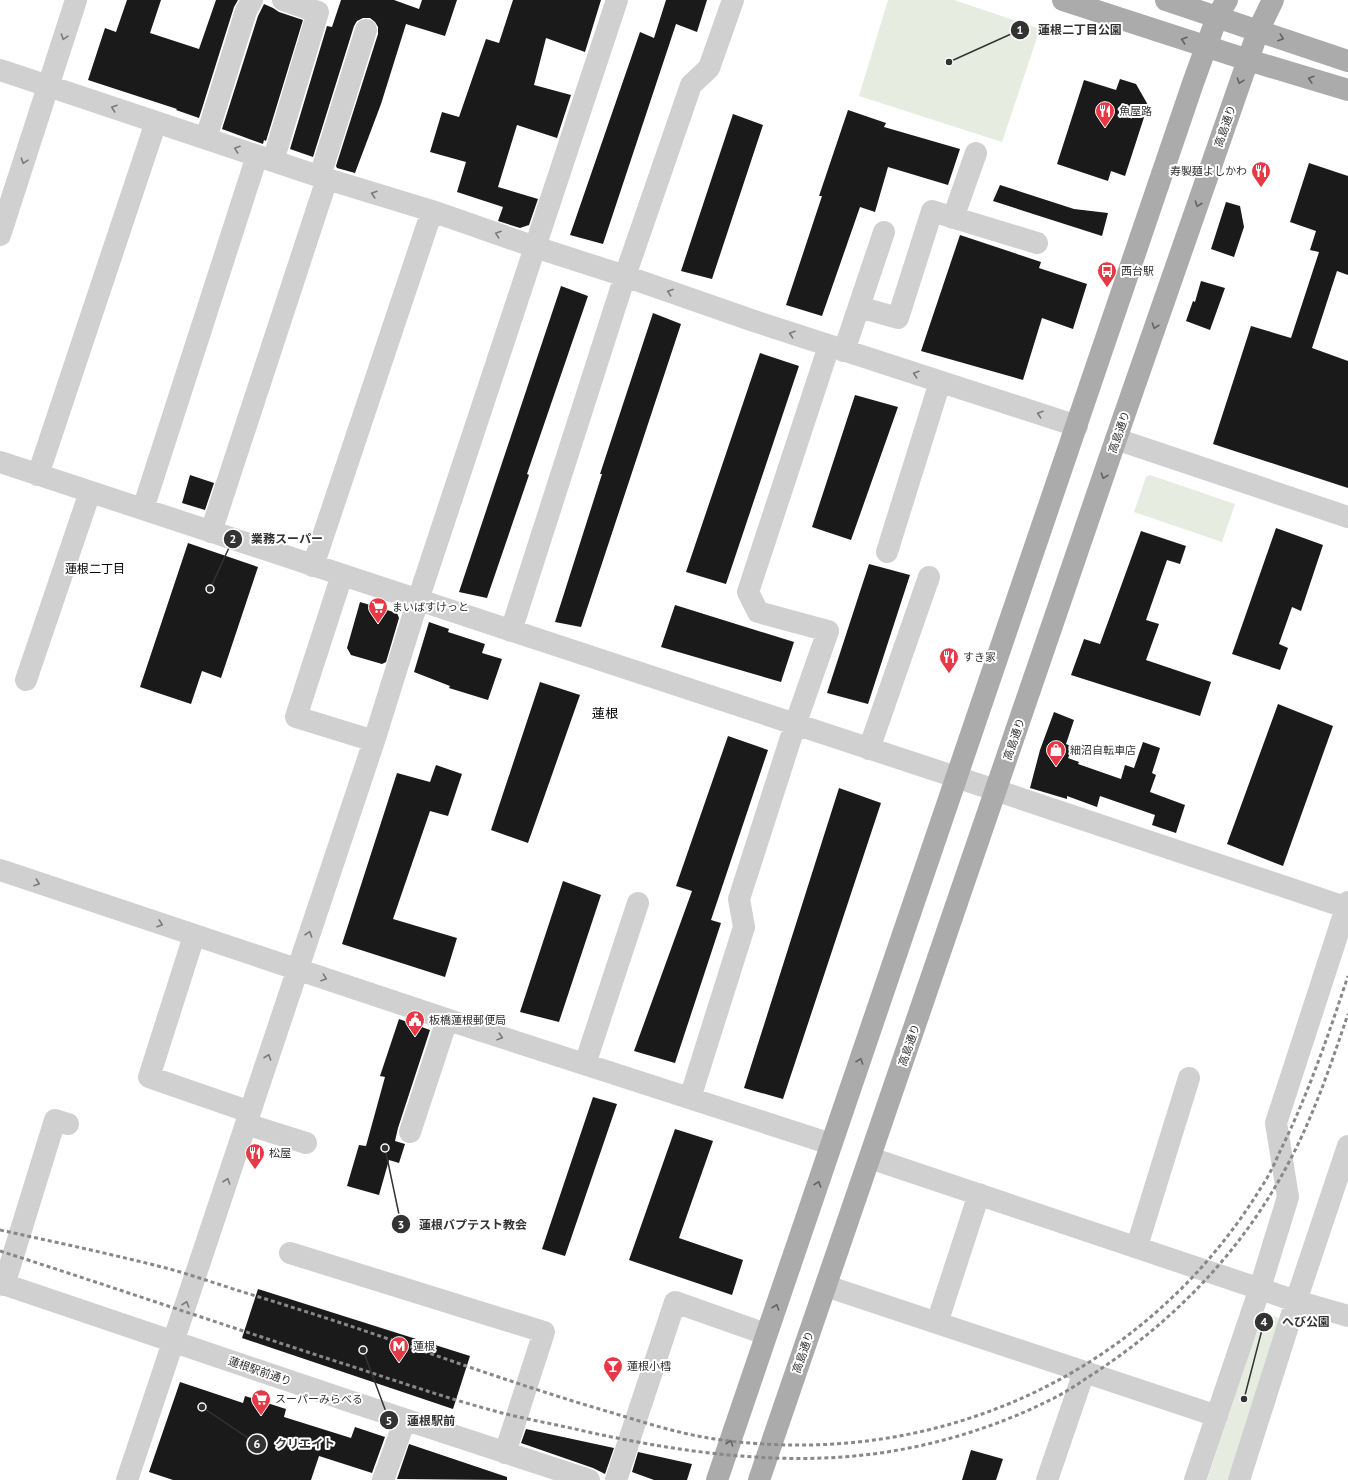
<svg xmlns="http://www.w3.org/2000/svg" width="1348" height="1480" font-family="'PT Sans','Noto Sans JP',sans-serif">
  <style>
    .green { fill: #e6ecdf }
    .building { fill: #1a1a1a }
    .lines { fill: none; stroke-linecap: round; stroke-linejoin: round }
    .minor { stroke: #d0d0d0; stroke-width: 22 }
    .major { stroke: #ababab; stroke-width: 22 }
    .rail { stroke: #888; stroke-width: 3; stroke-dasharray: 4 3; stroke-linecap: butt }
    .oneway { stroke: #7a7a7a }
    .oneway2 { stroke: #636363 }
    .labels { text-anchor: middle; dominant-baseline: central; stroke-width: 4; stroke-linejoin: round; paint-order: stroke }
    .poi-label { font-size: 11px; fill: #333; stroke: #fff; text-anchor: start }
    .street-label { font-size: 11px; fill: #333; stroke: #fff }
    .neighbourhood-label { font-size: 12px; fill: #000; stroke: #fff }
    .quarter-label { font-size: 13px; fill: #000; stroke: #fff }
    .leader { fill: none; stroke: #333; stroke-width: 1.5 }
    .callout-dot { fill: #333; stroke: #fff; stroke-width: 1.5 }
    .mark-label { font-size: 12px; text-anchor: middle; font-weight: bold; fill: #fff }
    .callout-label { font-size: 12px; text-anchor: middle; font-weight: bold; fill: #333; stroke: #fff; stroke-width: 4; stroke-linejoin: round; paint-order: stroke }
  </style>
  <rect width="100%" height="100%" fill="#fff"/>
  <path class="green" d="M888 0H954L1040 29 1002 142 859 96Z
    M1150 475 1235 504 1222 542 1134 512 1146 477Z
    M1263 1312 1281 1319 1228 1480H1207Z"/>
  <path class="building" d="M127 0H161L150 33 199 49 216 0H238L234 7 199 118 176 110 177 109 88 80 105 28 116 32Z
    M341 0H394L419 9 422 0H457L445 36 406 24 381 104 355 173 337 168 336 166 378 34V27L375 22 370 18H363L357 21 354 26 313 157 290 149 327 26 332 27Z
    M513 0H601L585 52 546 38 534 85 571 95 557 138 517 125 498 187 538 199 529 225 520 228 498 221 503 207 457 192 466 162 430 152 442 112 459 117 486 39 499 43Z
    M666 0H707L697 32 676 24 603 244 570 235 640 32 654 38Z
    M264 4 273 8 279 12 303 20 266 141 264 140 263 144 222 129 258 16Z
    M1120 79 1136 84 1148 105 1125 176 1111 171 1108 181 1057 164 1084 80 1116 90Z
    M848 110 886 123 884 127 960 149 948 185 888 167 875 212 860 207 822 316 786 305 822 196H819Z
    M733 114 763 125 712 279 681 271Z
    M1309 163 1348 176V275L1337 271 1312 348 1348 361V488L1213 444 1251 326 1291 338 1319 252 1310 250 1316 231 1290 222Z
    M1000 185 1074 209 1108 213 1102 236 993 201Z
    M1226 202 1240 206 1244 227 1234 257 1211 249Z
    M960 235 1041 262 1039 268 1087 284 1073 329 1042 318 1023 380 921 351Z
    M1201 281 1225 288 1210 330 1186 321 1193 301 1195 302Z
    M561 286 588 296 527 474 529 475 487 598 459 592Z
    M653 313 681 324 581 627 555 622 602 474H600Z
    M760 353 799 366 726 584 686 572Z
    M855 395 898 407 851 540 812 527Z
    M190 475 214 483 205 510 182 503Z
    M1276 528 1323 545 1301 611 1292 607 1279 644 1288 648 1280 670 1232 654Z
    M1141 531 1186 546 1180 564 1167 560 1146 620 1159 624 1146 660 1211 682 1200 716 1071 675 1084 639 1100 644Z
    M188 543 258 567 221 678 202 671 191 704 140 687Z
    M869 564 910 575 868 704 827 693Z
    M360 602 397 613 399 618 386 662 382 664 351 655 347 648Z
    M675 605 794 642 781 682 661 647Z
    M429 622 449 629 448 632 485 644 482 653 502 659 488 700 449 688 450 686 414 672Z
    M540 682 580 695 528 843 491 830Z
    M1278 704 1333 726 1283 866 1227 844Z
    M1054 712 1074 720 1066 744 1073 747 1068 758 1079 762 1078 764 1121 779 1125 765 1134 768 1143 742 1160 748 1152 773 1156 775 1150 792 1185 805 1176 833 1152 825 1155 815 1100 796 1097 807 1067 796V799L1030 788 1040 750Z
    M728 736 768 750 711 920 721 923 675 1063 634 1051 692 891 676 886Z
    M436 765 462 774 448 816 430 811 393 919 457 938 445 977 342 944 397 773 430 782Z
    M839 788 881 803 783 1099 744 1088Z
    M563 881 601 895 559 1022 520 1012Z
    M399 1019 430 1030 398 1128 395 1141 405 1144 399 1163 389 1160 379 1195 347 1186 359 1145 366 1146 385 1077 380 1076Z
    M593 1097 617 1104 565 1256 542 1249Z
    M675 1129 713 1141 679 1238 743 1260 732 1295 629 1260Z
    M258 1289 470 1356 453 1409 242 1338Z
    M180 1382 243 1403 245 1396 286 1409 284 1417 351 1438 355 1427 385 1437 372 1473 319 1456 311 1480H173L149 1472Z
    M526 1429 614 1448 605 1474 593 1468 521 1443Z
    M409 1444 507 1477V1480L397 1479Z
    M971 1450 1003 1459 996 1480H962Z
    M638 1452 692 1464 687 1480H654L632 1472Z"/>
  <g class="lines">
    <path class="minor" d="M0 70 327 179 432 211 535 247 625 276 754 321 1077 426
      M206 138 246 11 252 0
      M273 161 318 12 283 0
      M320 176 366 30
      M953 218 976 153
      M0 235 76 0
      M859 307 898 318 932 211 1037 243
      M844 351 884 232
      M1116 439 1348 517
      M0 462 956 777 1348 908
      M38 475 156 122
      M143 509 257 156
      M211 532 327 179
      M887 552 940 382
      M313 566 432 211
      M342 575 296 717 374 741
      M511 631 625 276 691 85 709 68 733 0
      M26 680 90 492
      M869 749 929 577
      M0 870 476 1029 831 1144
      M194 936 149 1077 250 1112
      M585 1064 638 903
      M690 1098 744 927 739 899 795 725 828 631 758 612 748 592 829 346
      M246 1124 306 1143
      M410 1132 447 1020
      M870 1158 1296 1301 1348 1316
      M1137 1246 1189 1078
      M290 1253 544 1332 505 1453
      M0 1283 346 1400 589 1480
      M4 1285 55 1120 68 1124
      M826 1286 1217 1416
      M937 1323 979 1194
      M127 1480 374 741 418 600 617 0
      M383 1480 405 1420
      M616 1480 675 1302 766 1334
      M1047 1480 1084 1372
      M1195 1480 1260 1288 1288 1197 1276 1123 1348 902
      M1239 1480 1296 1301 1348 1146"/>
    <path class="major" d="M1063 0 1248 60 1348 90
      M1166 0 1348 61
      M717 1480 1193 83 1217 17 1227 0
      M759 1480 1116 439 1248 60 1258 31 1273 0"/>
    <path class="rail" d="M0 1230C55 1242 111 1254 166 1268 192 1275 217 1284 243 1292 295 1308 346 1324 397 1342 469 1367 540 1392 613 1413 646 1423 680 1434 715 1439 934 1471 1146 1376 1262 1186 1271 1173 1277 1157 1284 1143 1310 1089 1329 1033 1348 976
      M0 1251C119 1289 238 1330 357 1368 405 1384 453 1400 502 1413 530 1420 559 1425 588 1432 671 1450 757 1463 842 1457 915 1452 990 1431 1056 1397 1068 1391 1079 1383 1090 1376 1174 1322 1243 1250 1289 1162 1314 1115 1331 1064 1348 1014"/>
  </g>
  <defs><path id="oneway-chevron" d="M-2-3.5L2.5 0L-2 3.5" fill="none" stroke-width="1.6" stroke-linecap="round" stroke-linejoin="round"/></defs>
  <g class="oneway">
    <use href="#oneway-chevron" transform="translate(64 37) rotate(108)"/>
    <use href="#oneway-chevron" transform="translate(114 108) rotate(-161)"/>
    <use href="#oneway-chevron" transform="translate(237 149) rotate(-161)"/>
    <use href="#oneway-chevron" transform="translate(24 161) rotate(108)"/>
    <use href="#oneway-chevron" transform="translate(374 194) rotate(-163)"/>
    <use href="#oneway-chevron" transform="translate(498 234) rotate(-161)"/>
    <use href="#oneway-chevron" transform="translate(670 292) rotate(-160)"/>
    <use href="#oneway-chevron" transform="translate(792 334) rotate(-162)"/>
    <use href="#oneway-chevron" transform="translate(916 374) rotate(-162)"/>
    <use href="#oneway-chevron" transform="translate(1040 414) rotate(-162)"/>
    <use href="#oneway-chevron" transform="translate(37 883) rotate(19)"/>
    <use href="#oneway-chevron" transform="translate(160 924) rotate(19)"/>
    <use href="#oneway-chevron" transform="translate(309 934) rotate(-71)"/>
    <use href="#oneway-chevron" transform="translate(324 978) rotate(19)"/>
    <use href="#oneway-chevron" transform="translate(500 1037) rotate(18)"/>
    <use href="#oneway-chevron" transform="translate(268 1057) rotate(-71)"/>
    <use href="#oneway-chevron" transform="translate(227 1181) rotate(-71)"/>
    <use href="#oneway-chevron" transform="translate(186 1304) rotate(-71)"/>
  </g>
  <g class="oneway2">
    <use href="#oneway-chevron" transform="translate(1281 38) rotate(19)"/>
    <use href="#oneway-chevron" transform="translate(1184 40) rotate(-162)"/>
    <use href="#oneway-chevron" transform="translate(1311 79) rotate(-163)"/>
    <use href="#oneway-chevron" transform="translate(1240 81) rotate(109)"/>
    <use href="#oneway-chevron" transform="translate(1198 204) rotate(109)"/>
    <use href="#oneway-chevron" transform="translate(1155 326) rotate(109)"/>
    <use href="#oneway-chevron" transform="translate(1104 476) rotate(109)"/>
    <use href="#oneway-chevron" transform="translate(860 1061) rotate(-71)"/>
    <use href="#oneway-chevron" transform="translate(818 1184) rotate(-71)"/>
    <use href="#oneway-chevron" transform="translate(776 1307) rotate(-71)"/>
    <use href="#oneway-chevron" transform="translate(730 1443) rotate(-71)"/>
  </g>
  <defs>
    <symbol id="restaurant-pin" viewBox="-11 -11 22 30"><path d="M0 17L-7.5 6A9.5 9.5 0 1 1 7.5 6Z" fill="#e63946" stroke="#fff"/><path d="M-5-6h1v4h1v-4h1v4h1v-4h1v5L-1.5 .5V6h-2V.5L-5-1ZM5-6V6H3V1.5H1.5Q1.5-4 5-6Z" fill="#fff"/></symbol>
    <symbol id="bus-pin" viewBox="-11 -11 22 30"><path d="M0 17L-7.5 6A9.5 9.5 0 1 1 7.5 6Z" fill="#e63946" stroke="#fff"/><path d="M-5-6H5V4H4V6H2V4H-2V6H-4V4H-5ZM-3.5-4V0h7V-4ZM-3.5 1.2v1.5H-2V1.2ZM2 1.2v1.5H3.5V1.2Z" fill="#fff"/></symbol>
    <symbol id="supermarket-pin" viewBox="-11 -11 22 30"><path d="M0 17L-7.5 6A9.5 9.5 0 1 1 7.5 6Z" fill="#e63946" stroke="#fff"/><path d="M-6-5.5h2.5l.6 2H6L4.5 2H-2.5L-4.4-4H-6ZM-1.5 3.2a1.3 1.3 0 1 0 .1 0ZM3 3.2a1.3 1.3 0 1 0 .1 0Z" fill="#fff"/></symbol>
    <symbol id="shop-pin" viewBox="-11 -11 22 30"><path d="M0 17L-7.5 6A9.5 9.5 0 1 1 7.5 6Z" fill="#e63946" stroke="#fff"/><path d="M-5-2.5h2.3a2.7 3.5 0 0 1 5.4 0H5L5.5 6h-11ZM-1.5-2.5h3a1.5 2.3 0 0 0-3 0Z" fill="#fff"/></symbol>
    <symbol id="civic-pin" viewBox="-11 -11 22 30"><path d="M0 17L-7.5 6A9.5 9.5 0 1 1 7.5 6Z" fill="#e63946" stroke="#fff"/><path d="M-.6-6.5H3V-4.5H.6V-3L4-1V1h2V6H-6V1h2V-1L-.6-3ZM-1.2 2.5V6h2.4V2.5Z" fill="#fff"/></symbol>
    <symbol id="metro-pin" viewBox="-11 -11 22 30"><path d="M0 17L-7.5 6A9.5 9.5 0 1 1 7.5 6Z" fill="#e63946" stroke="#fff"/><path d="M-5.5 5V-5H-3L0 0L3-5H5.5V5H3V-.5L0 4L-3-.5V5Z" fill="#fff"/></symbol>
    <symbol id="bar-pin" viewBox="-11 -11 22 30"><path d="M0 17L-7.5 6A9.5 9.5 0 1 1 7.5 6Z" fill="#e63946" stroke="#fff"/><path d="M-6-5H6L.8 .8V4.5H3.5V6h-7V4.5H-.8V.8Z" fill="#fff"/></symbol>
  </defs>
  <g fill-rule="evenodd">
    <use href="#restaurant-pin" x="1094" y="100" width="22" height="30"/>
    <use href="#restaurant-pin" x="1250" y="160" width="22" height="30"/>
    <use href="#bus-pin" x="1096" y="260" width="22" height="30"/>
    <use href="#supermarket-pin" x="367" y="596" width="22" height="30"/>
    <use href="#restaurant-pin" x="938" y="646" width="22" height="30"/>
    <use href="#shop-pin" x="1045" y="739" width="22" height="30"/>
    <use href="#civic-pin" x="404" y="1009" width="22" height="30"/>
    <use href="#restaurant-pin" x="244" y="1142" width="22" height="30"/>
    <use href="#metro-pin" x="388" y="1335" width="22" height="30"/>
    <use href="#bar-pin" x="602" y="1355" width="22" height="30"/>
    <use href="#supermarket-pin" x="250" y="1388" width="22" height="30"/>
  </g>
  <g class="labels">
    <g class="poi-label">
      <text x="1119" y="111">魚屋路</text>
      <text x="1247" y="171" text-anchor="end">寿製麺よしかわ</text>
      <text x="1121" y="271">西台駅</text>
      <text x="392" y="607">まいばすけっと</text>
      <text x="963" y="657">すき家</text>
      <text x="1070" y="750">細沼自転車店</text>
      <text x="429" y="1020">板橋蓮根郵便局</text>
      <text x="269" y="1153">松屋</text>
      <text x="413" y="1346">蓮根</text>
      <text x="627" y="1366">蓮根小樰</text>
      <text x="275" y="1399">スーパーみらべる</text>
    </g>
    <g class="street-label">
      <text transform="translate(1225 126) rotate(-71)">高島通り</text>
      <text transform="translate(1119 432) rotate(-71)">高島通り</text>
      <text transform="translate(1014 739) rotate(-71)">高島通り</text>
      <text transform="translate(909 1045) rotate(-71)">高島通り</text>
      <text transform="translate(803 1352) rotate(-71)">高島通り</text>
      <text transform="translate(260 1371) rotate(19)">蓮根駅前通り</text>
    </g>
    <g class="neighbourhood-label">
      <text x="95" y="568">蓮根二丁目</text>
    </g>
    <g class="quarter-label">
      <text x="605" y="713">蓮根</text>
    </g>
  </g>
  <path class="leader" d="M949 62L1020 30M210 589L233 539M385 1148L401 1224M1244 1399L1264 1322M363 1350L389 1420M202 1407L257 1444"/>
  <g class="callout-dot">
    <circle cx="949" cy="62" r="4"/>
    <circle cx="210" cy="589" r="4"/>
    <circle cx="385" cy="1148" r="4"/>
    <circle cx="1244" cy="1399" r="4"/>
    <circle cx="363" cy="1350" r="4"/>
    <circle cx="202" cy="1407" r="4"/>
    <circle cx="1020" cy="30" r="10"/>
    <circle cx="233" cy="539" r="10"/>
    <circle cx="401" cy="1224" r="10"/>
    <circle cx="1264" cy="1322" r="10"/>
    <circle cx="389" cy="1420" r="10"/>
    <circle cx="257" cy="1444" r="10"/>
  </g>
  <g class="mark-label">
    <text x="1020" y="34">1</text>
    <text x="233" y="543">2</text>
    <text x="401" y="1229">3</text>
    <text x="1264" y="1326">4</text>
    <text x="389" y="1425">5</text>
    <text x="257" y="1448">6</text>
  </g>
  <g class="callout-label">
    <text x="1080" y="34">蓮根二丁目公園</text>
    <text x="287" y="543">業務スーパー</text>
    <text x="473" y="1229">蓮根バプテスト教会</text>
    <text x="1306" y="1326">へび公園</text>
    <text x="431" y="1425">蓮根駅前</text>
    <text x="305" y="1448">クリエイト</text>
  </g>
</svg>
